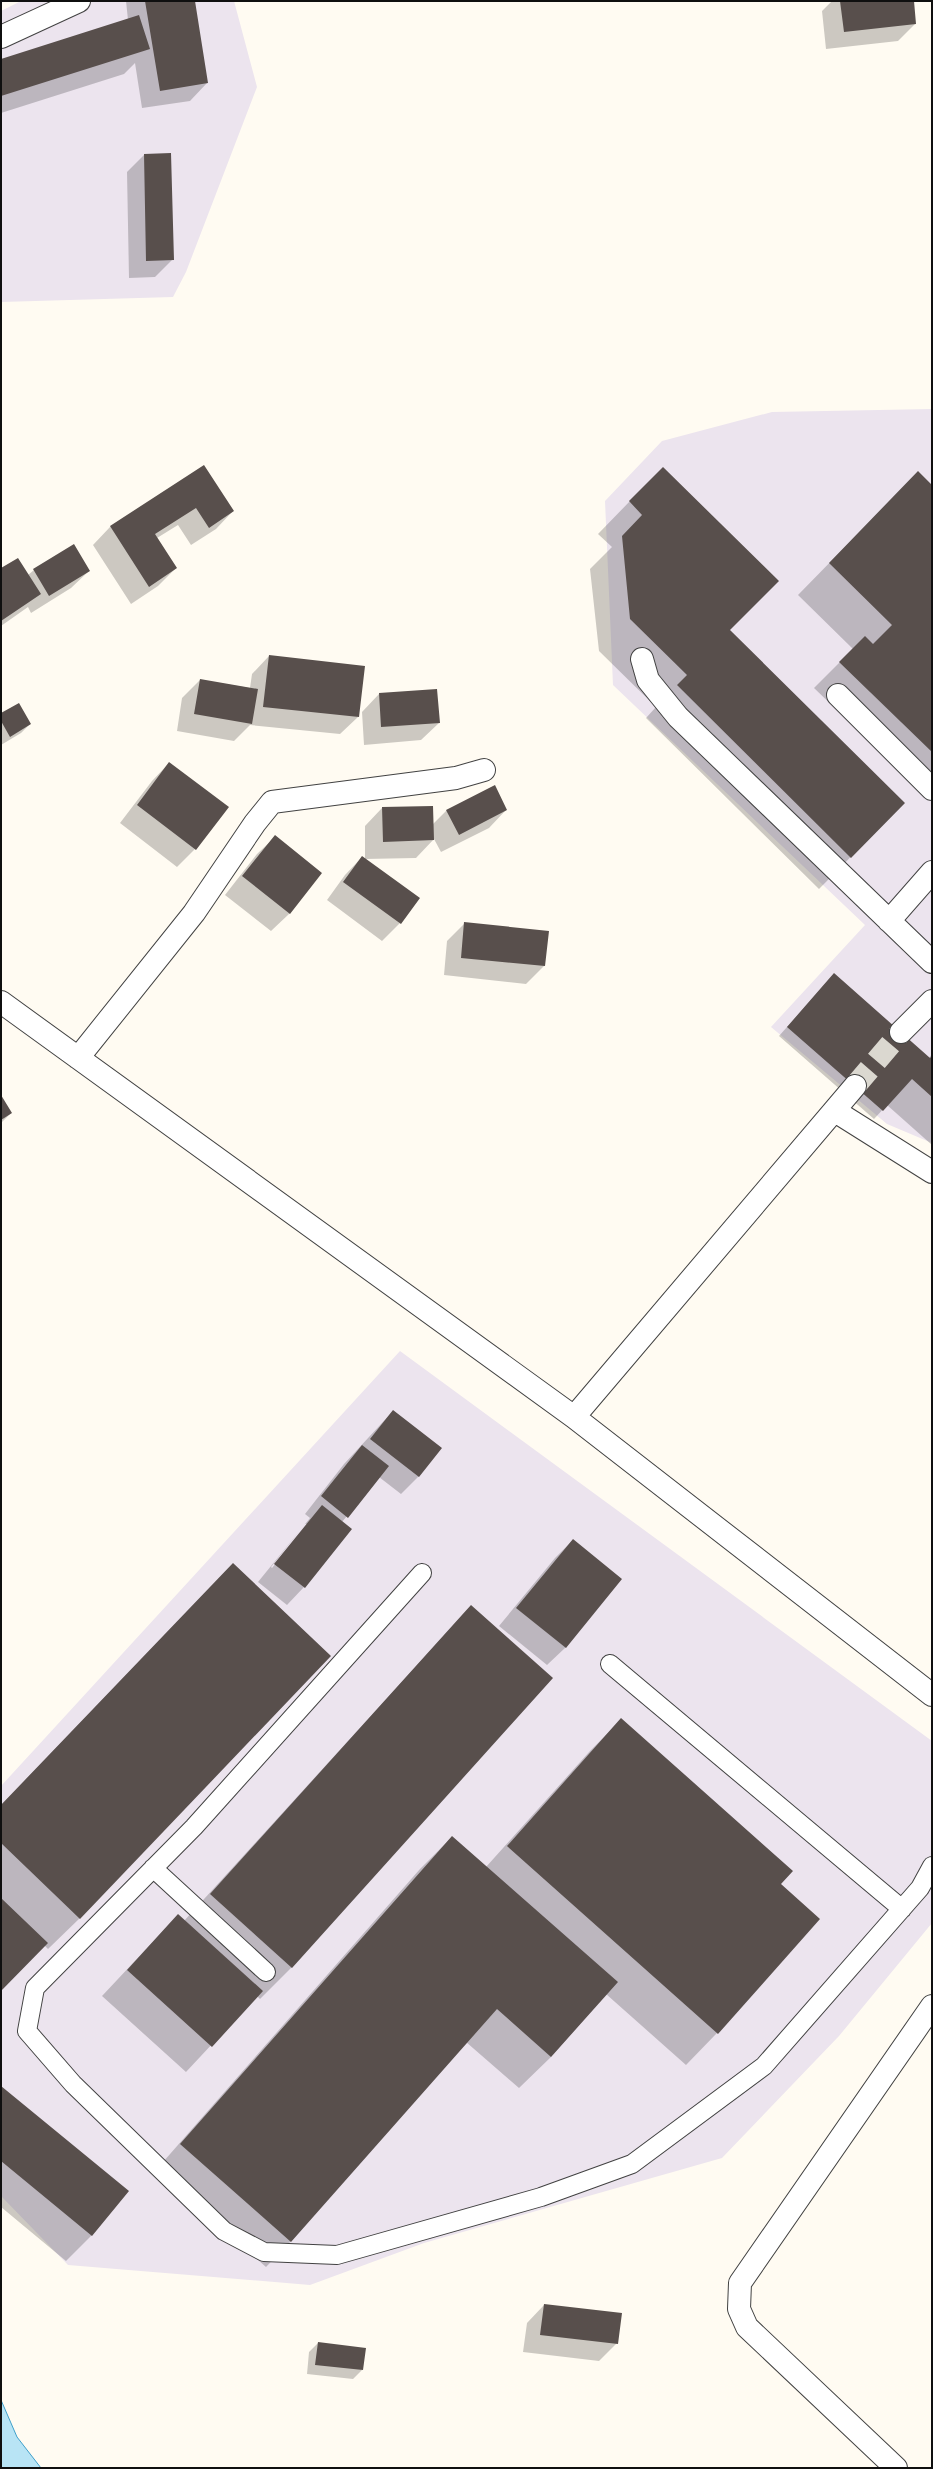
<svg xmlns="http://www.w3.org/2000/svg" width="933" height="2469" font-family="'PT Serif',serif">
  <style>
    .industrial { fill: #ece4ee }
    .water { fill: #b8e4f5; stroke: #40a0cb }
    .shadow { fill: #0003; fill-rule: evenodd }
    .building { fill: #584f4c }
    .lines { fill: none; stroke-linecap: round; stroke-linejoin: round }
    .street-tunnel { stroke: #dbd8d0; stroke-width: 22; stroke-dasharray: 22 11; stroke-linecap: butt }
    .lane-casing { stroke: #424242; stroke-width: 20 }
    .street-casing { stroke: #424242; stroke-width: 24 }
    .lane { stroke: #fff; stroke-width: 18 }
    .street { stroke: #fff; stroke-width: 22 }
  </style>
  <rect width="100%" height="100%" fill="#fffbf2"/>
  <path class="industrial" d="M21 1H234L257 87 186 272 173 297 1 302V11Z
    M932 409V1143L887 1124 771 1027 865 925 613 685 605 501 662 441 772 412Z
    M400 1351 932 1741V1923L839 2036 722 2158 424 2243 310 2285 68 2265 1 2196V1786Z"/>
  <path class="water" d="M1 2400 17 2437 41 2468H1Z"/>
  <path class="shadow" d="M126 1H194L207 83 190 101 142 108 135 63 124 74 1 113V60L128 20Z
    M832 1H913L915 24 898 41 826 49 822 11Z
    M144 155 172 260 155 277 129 278 127 172Z
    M204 466 233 511 216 529 191 545 178 525 157 538 176 568 158 586 131 604 93 545 110 527Z
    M932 486V787L924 794 814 688 853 649 798 595 887 504Z
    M631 500 729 630 904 803 819 889 646 718 656 707 599 651 590 569 612 547 598 534Z
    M1 569 28 575 34 570 89 571 71 588 31 613 28 607 1 626Z
    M269 656 358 717 340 734 250 725 234 741 177 731 182 698 200 680 250 688 252 674Z
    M379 694 439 723 421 740 364 745 362 712Z
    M1 714 30 724 21 733 1 745Z
    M169 763 227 807 195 849 177 867 120 823 152 781Z
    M494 786 506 810 489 828 441 852 434 839 416 858 365 859V826L382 808 433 824 446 811Z
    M275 837 321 873 289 914 271 931 225 895 257 854Z
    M362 857 400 923 382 941 327 900 345 875Z
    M465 923 548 932 544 966 526 984 444 975 447 941Z
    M826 983 929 1058 932 1054V1145L887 1105 874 1119 779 1036Z
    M1 1096 11 1113 1 1123Z
    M393 1411 419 1476 401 1494 379 1477 342 1522 304 1587 287 1605 258 1582 310 1518 305 1514 344 1464ZM305 1524H308L272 1568 271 1567Z
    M573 1540 621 1579 565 1648 547 1665 499 1626 555 1558Z
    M233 1564 80 1918 48 1949 44 1945 1 1990V1805Z
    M471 1606 292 1967 260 1999 257 1996 186 2072 102 1996 178 1915 184 1921Z
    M621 1720 779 1884 717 2033 686 2065 606 1994 551 2057 519 2088 466 2042 291 2241 266 2267 156 2170 420 1869 452 1837 486 1867 590 1751Z
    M1 2087 127 2192 91 2236 66 2261 1 2207Z
    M544 2305 617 2343 599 2361 523 2352 527 2323Z
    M318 2343 362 2370 353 2379 307 2374 309 2352Z"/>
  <path class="building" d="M145 1H195L208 83 160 91Z
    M840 1H914L916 24 844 32Z
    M139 15 150 49 1 96V59Z
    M171 153 174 260 146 261 144 154Z
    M204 465 234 511 209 528 196 508 155 534 177 568 149 587 110 526Z
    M663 467 779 581 730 630 905 803 851 858 677 685 687 675 630 619 622 536 642 515 629 501Z
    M918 471 932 485V752L839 662 865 636 873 644 892 625 829 563Z
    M74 544 90 571 49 596 33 569Z
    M18 558 41 594 1 621V568Z
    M269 655 365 666 359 717 263 707Z
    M200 679 258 689 252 724 194 714Z
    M437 689 440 723 381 727 379 693Z
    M19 703 31 724 10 737 1 721V713Z
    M169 762 229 807 196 850 137 805Z
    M495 785 507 810 459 835 446 810Z
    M433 806 434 840 383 842 382 807Z
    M275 835 322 873 290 914 242 876Z
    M362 856 420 898 401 924 343 882Z
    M464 922 549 931 545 966 461 958Z
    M834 973 930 1058 932 1056V1097L912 1079 883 1111 787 1027Z
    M1 1095 12 1113 1 1120Z
    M393 1410 442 1448 419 1477 370 1439Z
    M362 1445 389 1466 348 1518 321 1496Z
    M322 1505 352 1529 305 1588 274 1564Z
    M573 1539 622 1579 566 1648 516 1608Z
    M233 1563 331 1656 80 1919 1 1843V1805Z
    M471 1605 553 1678 292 1968 210 1894Z
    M621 1718 793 1871 781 1884 820 1919 718 2034 507 1846Z
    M452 1836 618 1982 551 2057 497 2009 291 2242 180 2144Z
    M1 1898 48 1943 1 1991Z
    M178 1914 263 1991 212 2047 127 1970Z
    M1 2086 129 2191 92 2236 1 2161Z
    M544 2304 622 2313 618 2344 540 2335Z
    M318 2342 366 2348 363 2370 315 2365Z"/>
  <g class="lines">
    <path class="street-tunnel" d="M855 1086 901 1032"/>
    <defs>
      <path id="lane" d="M422 1573 194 1827 35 1988 27 2031 73 2084 224 2231 264 2252 337 2255 541 2197 632 2164 764 2066 920 1888 932 1866
        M610 1664 902 1909
        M153 1868 266 1972"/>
      <path id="street" d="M1 37 79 1
        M642 659 648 680 678 717 932 962
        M838 695 932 789
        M889 921 932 872
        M1 1002 574 1417 932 1695
        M901 1032 932 1001
        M78 1058 194 913 255 823 272 802 456 778 484 770
        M835 1111 932 1172
        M574 1417 855 1086
        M896 2468 747 2327 739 2309 740 2283 932 2006"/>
    </defs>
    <use href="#lane" class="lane-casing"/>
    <use href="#street" class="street-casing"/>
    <use href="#lane" class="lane"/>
    <use href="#street" class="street"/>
  </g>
  <rect width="933" height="2469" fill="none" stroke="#0f0f0f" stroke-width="4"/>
</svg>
